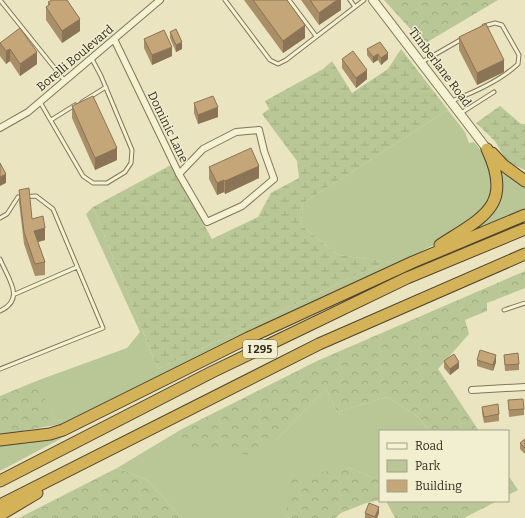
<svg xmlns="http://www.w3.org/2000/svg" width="525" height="518" font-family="Bitter,serif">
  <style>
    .green { fill: #b9c796 }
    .forest { fill: url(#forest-crowns) }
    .wetland { fill: url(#wetland-marsh) }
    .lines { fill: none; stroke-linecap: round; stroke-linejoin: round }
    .service-casing { stroke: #82765a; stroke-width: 5 }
    .minor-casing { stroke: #82765a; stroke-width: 8 }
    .tertiary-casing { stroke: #82765a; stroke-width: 10 }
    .motorway-casing { stroke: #4f432e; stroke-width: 13 }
    .service { stroke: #f5f1d3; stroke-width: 3 }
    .minor { stroke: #f5f1d3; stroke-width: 6 }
    .tertiary { stroke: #f5f1d3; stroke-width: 8 }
    .motorway { stroke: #d4b257; stroke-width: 11 }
    .wall { fill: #a98f68 }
    .shaded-wall { fill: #8a7455 }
    .building { fill: #c5a679; stroke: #8a7455 }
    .labels { text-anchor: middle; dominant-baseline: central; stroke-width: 3; stroke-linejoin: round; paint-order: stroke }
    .shield { fill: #f2eed0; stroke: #6c6653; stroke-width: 1 }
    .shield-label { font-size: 11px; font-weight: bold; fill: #322b1d }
    .street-label { font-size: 12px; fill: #322b1d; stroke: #f2eed0 }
  </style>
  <defs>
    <pattern id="forest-crowns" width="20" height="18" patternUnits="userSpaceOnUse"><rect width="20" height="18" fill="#b9c796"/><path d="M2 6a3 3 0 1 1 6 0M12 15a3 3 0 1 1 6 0" fill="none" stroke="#a0ab81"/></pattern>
    <pattern id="wetland-marsh" width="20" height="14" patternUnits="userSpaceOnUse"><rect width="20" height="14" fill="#b9c796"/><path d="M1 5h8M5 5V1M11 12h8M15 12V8" fill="none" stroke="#a0ab81"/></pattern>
  </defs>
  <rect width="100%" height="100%" fill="#eae4c1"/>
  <path class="green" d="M448 110 465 132 469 143 474 142 488 159 494 177 489 202 481 214 448 237 398 264 72 422 56 420 38 389 39 380 127 348 140 332 86 214 93 207 158 369 370 269 391 262 338 255 301 225 303 203Z
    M501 170 525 187V209L468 234 501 199Z
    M326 389 337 412 387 397 418 417 429 431H380V475L373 478 348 467 286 515 290 518H182L147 480 117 468 182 429V446L276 440Z
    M62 438 0 471V446Z"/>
  <path class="forest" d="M384 0H498L424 44Z
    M525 271V288L487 303V311L465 320 469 334 438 369 479 431H429L418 417 387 397 337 412 326 389 276 440 251 455 182 446V429L317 361Z
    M39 380V389L56 420 72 422 0 435V396Z
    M348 467 373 478 380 475V500L366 503 341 513 335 518H290L286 515 290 479Z
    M117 468 147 480 182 518H19Z
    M508 475 518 490 508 495Z
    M386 501H497L464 518H395Z"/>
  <path class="wetland" d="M401 49 448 110 303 203 301 225 338 255 392 262 370 269 158 369 93 207 171 165 212 239 258 217 271 193 299 178 297 161 262 114 269 109 265 101 323 69 332 61 352 93 388 69Z
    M500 106 521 124H525V170L506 161 495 141 476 123Z"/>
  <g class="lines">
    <defs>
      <path id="service" d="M0 0 65 81
        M225 0 270 60 278 64 286 60 364 0
        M289 0 316 36
        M350 0 355 7
        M422 62 462 39
        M452 101C474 92 500 81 518 64L519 55 502 25 495 23 484 26
        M40 102 83 176 93 183H107L125 172 131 163 132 150 101 76 92 59
        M82 102 106 87
        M461 113 494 92
        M51 120 75 105
        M0 218 7 214 18 197 36 196 53 209 103 328 0 369
        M0 259C8 279 26 299 0 311
        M15 294 77 267
        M504 310 525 303"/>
      <path id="minor" d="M114 39 179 174 207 222 242 206 274 179 264 151 259 130 236 132 203 149 179 174
        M0 128 28 112 160 0
        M472 390 525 387"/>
      <path id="tertiary" d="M373 0 487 149"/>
      <path id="motorway" d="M492 153 503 165 525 181
        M440 245C483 217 514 206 487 149
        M0 440 50 434 63 430 248 338 413 262 525 215
        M0 481 212 372 407 278 525 229
        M0 505 319 344 525 254
        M0 515 37 493"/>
    </defs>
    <use href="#service" class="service-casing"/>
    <use href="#minor" class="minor-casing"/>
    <use href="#tertiary" class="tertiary-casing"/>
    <use href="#motorway" class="motorway-casing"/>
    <use href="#service" class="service"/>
    <use href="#minor" class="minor"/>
    <use href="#tertiary" class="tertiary"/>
    <use href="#motorway" class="motorway"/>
  </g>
  <path class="wall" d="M244 0H287L305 38 283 53Z
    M301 0H341V10L319 25Z
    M48 2 80 31 62 43 46 20V7L48 6Z
    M170 32 182 49 176 52 170 38Z
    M459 37 504 72 477 85 459 50Z
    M144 39 172 56 152 65 144 48Z
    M0 43 37 64 20 76 10 61 6 64 0 56Z
    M367 49 388 59 381 65 378 60 373 63 367 55Z
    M342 59 367 79 356 88 342 68Z
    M194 103 218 117 198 124 194 113Z
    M72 106 117 160 95 170 72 118Z
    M209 167 259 178 225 194 224 192 217 195 209 179Z
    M19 190 32 219 45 240 38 242 45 262V275L35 276 24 244 19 202Z
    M504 355 519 364V370L505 371Z
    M477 360 496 362 493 371 477 366Z
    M444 361 459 368 450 375 444 368Z
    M508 400 524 409V415L509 417Z
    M482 407 499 414V421L484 423 482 413Z
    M525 439V454L520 449V443Z
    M365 513H379L377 518H365Z"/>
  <path class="shaded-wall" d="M337 0H341V10L319 25V13Z
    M80 19V31L62 43V31Z
    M305 25V38L283 53V41Z
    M182 42V49L176 52V45Z
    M172 47V56L152 65V55Z
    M10 49V61L6 64V51Z
    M37 52V64L20 76V64Z
    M388 53V59L381 65V58Z
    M378 54V60L373 63V57Z
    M504 60V72L477 85V73Z
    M367 70V79L356 88V78Z
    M218 107V117L198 124V115Z
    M117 148V160L95 170V158Z
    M259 166V178L225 194V181Z
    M6 174V183L0 186V177Z
    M224 180V192L217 195V183Z
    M45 228V240L34 243V231Z
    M496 355V362L493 371V365Z
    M459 362V368L450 375V369Z
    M379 507V513L377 518H375Z"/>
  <path class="building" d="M52 0H67L80 19 62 31 46 7 50 4 48 2Z
    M253 0H287L305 25 283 41Z
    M310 0H337L319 13Z
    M486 24 504 60 477 73 459 37Z
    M20 28 37 52 20 64 10 49 6 51 0 43Z
    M176 29 182 42 176 45 170 32Z
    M164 30 172 47 152 55 144 39Z
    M380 42 388 53 381 58 378 54 373 57 367 49Z
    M353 51 367 70 356 78 342 59Z
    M93 96 117 148 95 158 72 106Z
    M213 96 218 107 198 115 194 103Z
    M251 148 259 166 225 181 224 180 217 183 209 167Z
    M0 163 6 174 0 177Z
    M29 188 32 219 43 216 45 228 34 231 45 262 35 264 24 232 19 190Z
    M480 350 496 355 493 365 477 360Z
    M518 353 519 364 505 365 504 355Z
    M454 354 459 362 450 369 444 361Z
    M523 399 524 409 509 410 508 400Z
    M498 404 499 414 484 417 482 407Z
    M525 439V448L520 443Z
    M369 503 379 507 375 517 365 513Z"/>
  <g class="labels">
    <rect class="shield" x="243" y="340" width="34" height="18" rx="3"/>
    <g class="shield-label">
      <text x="260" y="349">I 295</text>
    </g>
    <g class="street-label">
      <text transform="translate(75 58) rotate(-40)">Borelli Boulevard</text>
      <text transform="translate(440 67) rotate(53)">Timberlane Road</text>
      <text transform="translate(168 127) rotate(64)">Dominic Lane</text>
    </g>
  </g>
  <rect x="379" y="430" width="130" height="72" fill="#f2eed0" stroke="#a5a088"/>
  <rect x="387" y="443" width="20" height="6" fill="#f5f1d3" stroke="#a5a088"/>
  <text x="415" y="450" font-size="12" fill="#322b1d">Road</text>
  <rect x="387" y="460" width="20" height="12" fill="#b9c796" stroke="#a5a088"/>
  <text x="415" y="470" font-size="12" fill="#322b1d">Park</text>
  <rect x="387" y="480" width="20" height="12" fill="#c5a679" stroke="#a5a088"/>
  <text x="415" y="490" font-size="12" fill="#322b1d">Building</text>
</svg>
